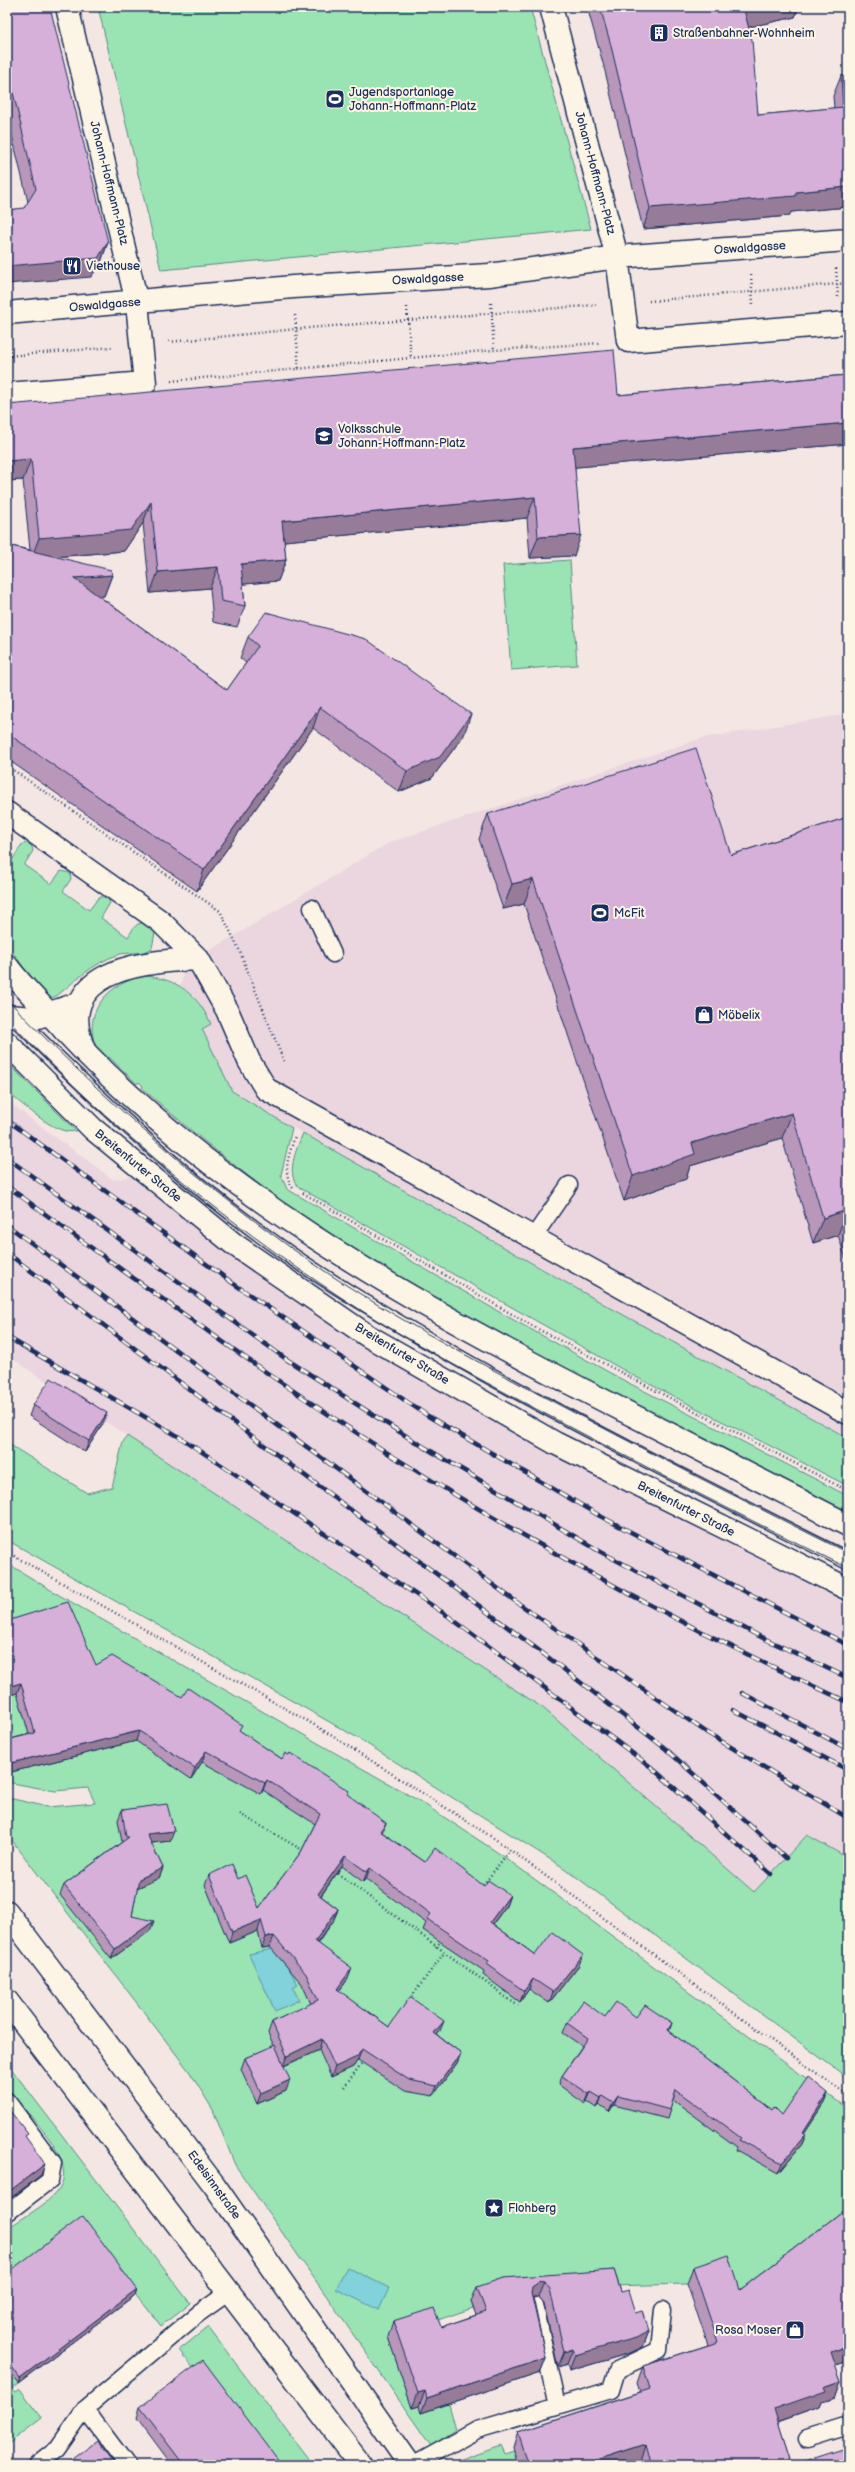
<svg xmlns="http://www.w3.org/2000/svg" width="855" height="2472" font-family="'Balsamiq Sans',sans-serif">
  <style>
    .built { fill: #ebd6e0 }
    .green { fill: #9ae3b3; stroke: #5a8988 }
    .water { fill: #81d2da; stroke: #5891a8 }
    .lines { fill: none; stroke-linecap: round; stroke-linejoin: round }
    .service-casing { stroke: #1b2f5e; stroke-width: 19 }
    .minor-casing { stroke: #1b2f5e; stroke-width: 25 }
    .secondary-casing { stroke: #1b2f5e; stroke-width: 25 }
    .primary-casing { stroke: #1b2f5e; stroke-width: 25 }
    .path { stroke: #1b2f5e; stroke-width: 2.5; stroke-dasharray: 1 3; stroke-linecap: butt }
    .service { stroke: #fcf5e5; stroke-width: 16 }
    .minor { stroke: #fcf5e5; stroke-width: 22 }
    .secondary { stroke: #fcf5e5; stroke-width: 22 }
    .primary { stroke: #fcf5e5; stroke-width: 22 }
    .tram { stroke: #1b2f5e; stroke-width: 1 }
    .rail-casing { stroke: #1b2f5e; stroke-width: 4.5 }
    .rail { stroke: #fcf5e5; stroke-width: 3; stroke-dasharray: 9; stroke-linecap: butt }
    .wall { fill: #b897bb; stroke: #1b2f5e }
    .shaded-wall { fill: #967b98; stroke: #1b2f5e }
    .building { fill: #d6b0d9; stroke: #1b2f5e }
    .labels { text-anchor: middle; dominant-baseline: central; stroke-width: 4; stroke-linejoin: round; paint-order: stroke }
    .poi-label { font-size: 12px; fill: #1b2f5e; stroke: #fcf5e5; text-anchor: start }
    .street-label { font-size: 12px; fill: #1b2f5e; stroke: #fcf5e5 }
  </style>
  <rect width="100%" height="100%" fill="#f4e7e3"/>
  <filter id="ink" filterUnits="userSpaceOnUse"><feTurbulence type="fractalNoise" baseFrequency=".025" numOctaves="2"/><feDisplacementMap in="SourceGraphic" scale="8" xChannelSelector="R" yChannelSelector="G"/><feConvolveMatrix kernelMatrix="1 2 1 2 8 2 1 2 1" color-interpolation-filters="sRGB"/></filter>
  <g filter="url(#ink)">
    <path class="built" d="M848 714V1438L609 1307 246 1101 228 1086 202 1028 211 1024 193 995 181 986 184 966 388 843 702 738Z
      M7 1101 114 1180 130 1176 234 1259 350 1338 571 1463 848 1597V1858L806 1836 754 1892 543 1708 89 1411 7 1355Z"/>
    <path class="green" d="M98 7H530L591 229 161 270Z
      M570 560 577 665 511 670 503 565Z
      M28 843 32 847 33 851 24 865 51 884 61 871 70 873 71 879 63 891 89 910 99 897H107L110 903 101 918 128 937C132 931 135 922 144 923L155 933 152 948C142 956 128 951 117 955 94 963 76 980 58 995L50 999 45 998 7 944V855L13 859 22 844Z
      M146 976C178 979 198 995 211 1024L202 1029 232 1091 292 1128 281 1175 287 1189 501 1313 625 1381 848 1496V1519L503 1341 322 1231 323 1228 318 1224 316 1227C256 1183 198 1138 142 1088L143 1086 139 1082 137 1084 109 1057 105 1061C74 1023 103 982 146 976Z
      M7 1062 76 1131C57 1137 23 1104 7 1092Z
      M303 1133 609 1307 848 1438V1486L634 1376 300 1188C284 1175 297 1148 303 1133Z
      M127 1436 543 1708 754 1892 807 1835 848 1858V2072L845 2076 564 1868 356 1737 7 1540V1443L87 1493 112 1487 123 1442Z
      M7 1563 59 1595 421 1802 503 1856 848 2109V2218L734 2306 723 2272 687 2284 609 2286 471 2302 473 2308 388 2337 412 2408 419 2406 421 2413 449 2404 456 2430 431 2446 235 2165 213 2110 189 2071 7 1834V1800L13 1799 48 1807 95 1803 88 1788 55 1791 7 1782V1738L11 1735 7 1734Z
      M7 2063 190 2303 161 2326 108 2259 7 2277V2229C23 2217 46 2206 58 2190 82 2158 23 2114 8 2087 5 2082 7 2070 7 2063Z
      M208 2327 313 2465H270L179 2350Z
      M7 2368 18 2383 12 2388 16 2392 20 2389 42 2418 7 2445Z
      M500 2445 504 2454 514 2451 518 2465H445Z"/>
    <path class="water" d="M272 1949 291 1972 298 1985 293 1988 299 2000 275 2011 249 1954Z
      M347 2267 389 2288 379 2310 336 2289Z"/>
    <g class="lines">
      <defs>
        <path id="service" d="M312 908 333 954
          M12 1014C99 1101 189 1185 290 1255 350 1296 413 1332 476 1368 598 1436 723 1498 848 1561
          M532 1239 569 1185
          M7 2101 53 2163 50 2180 7 2213
          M535 2306 557 2406
          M85 2409 127 2465
          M807 2439 848 2426
          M37 2465 57 2449 85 2409 198 2314 229 2292
          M414 2465 477 2430 611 2390 617 2370 659 2350 663 2310"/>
        <path id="minor" d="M551 7 617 257 628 341 848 323
          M7 313 293 287 489 275 617 257 848 240
          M7 394 145 383 137 303 67 7
          M7 813 160 921 198 959 227 1010 249 1061 266 1089 848 1413
          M7 1016 35 1018 80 1003
          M85 1052C50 971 141 961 198 959"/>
        <path id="secondary" d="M7 1912 215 2186 410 2465
          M7 2001 361 2465"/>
        <path id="primary" d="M7 966C24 989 46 1009 65 1031 212 1190 402 1297 593 1395 678 1438 763 1482 848 1525
          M7 1043 93 1129 235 1245 368 1336 555 1443 848 1589"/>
      </defs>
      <use href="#service" class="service-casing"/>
      <use href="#minor" class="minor-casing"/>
      <use href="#secondary" class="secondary-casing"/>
      <use href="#primary" class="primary-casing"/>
      <path class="path" d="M836 268 838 297
        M751 275 753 304
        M649 301 848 283
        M491 303 494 350
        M407 307 411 359
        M295 315 299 370
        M169 342 296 329 596 305
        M7 356 114 347
        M171 381 494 350 600 343
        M7 766 220 911 238 947 285 1064
        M293 1188C281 1172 290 1153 295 1136
        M303 1193 536 1328 848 1491
        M7 1552 318 1727 495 1839 848 2096
        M240 1814 304 1851
        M334 1871 518 2006
        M481 1888 510 1850
        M436 1947 442 1940
        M409 2000 444 1953
        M344 2087 364 2060"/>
      <use href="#service" class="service"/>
      <use href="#minor" class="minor"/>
      <use href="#secondary" class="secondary"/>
      <use href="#primary" class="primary"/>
      <path class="tram" d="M7 999C95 1091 190 1175 294 1250 380 1311 474 1360 567 1409 660 1458 754 1506 848 1553
        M7 1019C108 1125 220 1218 342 1298 404 1339 470 1374 536 1409 639 1464 743 1517 848 1568"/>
      <defs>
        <path id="rail" d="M7 1120 234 1284 428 1416 600 1516 848 1645
          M7 1158 286 1359 414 1441 601 1552 759 1636 848 1678
          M7 1186C95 1251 184 1315 273 1377 454 1502 648 1611 848 1702
          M7 1225 515 1601 706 1732 848 1818
          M7 1253 557 1664 666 1749 786 1858
          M7 1337 178 1436 448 1616 651 1767 771 1874
          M742 1693 848 1749
          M733 1710 848 1770"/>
      </defs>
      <use href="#rail" class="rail-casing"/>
      <use href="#rail" class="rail"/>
    </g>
    <path class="wall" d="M7 7 108 242 101 262 91 277 24 208 28 202 7 115Z
      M587 7H799L795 17 748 27 758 115 834 108 833 96 841 76 848 75V207L791 212 789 216 643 229 603 63Z
      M848 340V444L575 467 574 556 530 558 527 518 284 541 286 560 278 581 243 584 245 606 237 627 213 622 210 588 150 593 143 523 124 551 56 557 112 575 104 596H99L227 690 246 663 240 658 248 637 464 735 432 778 399 792 313 728 197 891 7 759V545L30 550 23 480 7 481V405L618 395 846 375 844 351Z
      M488 814 731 855 848 817V1266L838 1235 813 1243 782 1138 690 1166 686 1179 624 1201 524 904 503 909 479 839Z
      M33 1405 103 1424 85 1452 29 1416Z
      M7 1621 96 1665 240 1731 282 1759 348 1795 383 1833 425 1862 484 1886 510 1895 506 1906 493 1924 535 1955 579 1965 549 2003 529 1989 520 2002 483 1975 484 1971 423 1930 426 1923 366 1879 363 1882 342 1866 321 1896 338 1909 334 1920 318 1943 348 1979 339 1991 389 2027 440 2031 437 2035 461 2053 457 2063 433 2096 405 2091 358 2060 353 2067 331 2077 319 2050 284 2066 286 2091 257 2104 241 2069 245 2058 274 2046 268 2033 272 2022 311 2004 302 1984 270 1947 262 1948 258 1931 229 1943 205 1885 209 1875 238 1879 259 1908 301 1852 315 1824 263 1790 261 1794 202 1762 191 1779 136 1741 7 1773V1740L29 1734 17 1693 7 1696Z
      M122 1810 174 1831 170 1841 151 1843 163 1868 159 1878 137 1888 132 1916 150 1931 111 1959 60 1895 64 1885 122 1842 118 1820Z
      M605 2017H636L669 2031 772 2110 782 2115 828 2093 824 2103 804 2133 806 2134 802 2144 778 2173 736 2150 737 2147 673 2100 667 2119 614 2105 609 2112 599 2105 597 2108 587 2101 585 2104 559 2085 562 2076 582 2046 563 2033 567 2023Z
      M848 2207V2361L835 2365 841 2381 835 2398 822 2402 820 2407 778 2422 792 2465H642L641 2461 627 2465H518L513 2448 518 2432 640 2392 637 2383 643 2366 708 2345 687 2284 693 2267 740 2290Z
      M614 2270 621 2292 649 2331 643 2347 630 2353 569 2371 567 2364 558 2367 544 2304 538 2297H533L546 2358 540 2373 421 2413 419 2406 412 2408 388 2337 393 2321 441 2327 476 2315 471 2302 477 2287Z
      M7 2273 137 2289 135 2295 18 2383 7 2368Z
      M140 2407 282 2465H172L137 2418Z"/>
    <path class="shaded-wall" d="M756 7H799L795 17 736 30 744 10Z
      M848 187V207L791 212 789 216 643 229 650 208 796 192Z
      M108 242 101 262 91 277 7 284V266Z
      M848 423V444L566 468 573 447Z
      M31 459 23 480 7 481V461Z
      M535 497 527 518 274 542 282 521Z
      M151 502 143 523 124 551 31 559 39 538Z
      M581 535 574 556 530 558 538 537Z
      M286 560 278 581 234 585 241 564Z
      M218 567 210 588 150 593 158 572Z
      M112 575 104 596 66 599 74 578Z
      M320 707 313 728 197 891 204 870Z
      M471 714 464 735 432 778 399 792 407 771Z
      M533 879 524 904 503 909 512 884Z
      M792 1113 782 1138 690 1166 686 1179 624 1201 633 1176 692 1143Z
      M847 1210 838 1235 813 1243 823 1218Z
      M107 1413 103 1424 85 1452 89 1441Z
      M21 1683 17 1693 7 1696V1687Z
      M139 1731 136 1741 7 1773V1764Z
      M206 1751 202 1762 191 1779 195 1768Z
      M267 1780 263 1790 261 1794 265 1783Z
      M386 1823 382 1833 380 1831Z
      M174 1831 170 1841 143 1844 147 1834Z
      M345 1856 342 1866 314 1905 318 1894Z
      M163 1868 159 1878 135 1889 139 1879Z
      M370 1868 366 1879 363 1882 367 1872Z
      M510 1895 506 1906 486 1933 490 1922Z
      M338 1909 334 1920 311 1951 315 1941Z
      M261 1920 258 1931 229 1943 232 1932Z
      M154 1921 150 1931 111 1959 115 1949Z
      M274 1936 270 1947 262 1948 266 1937Z
      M583 1955 579 1965 549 2003 553 1992Z
      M352 1968 348 1979 333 1999 337 1989Z
      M533 1979 529 1989 520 2002 524 1991Z
      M444 2021 440 2031 431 2044 434 2033Z
      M672 2023 669 2032 668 2030Z
      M322 2039 319 2050 283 2066 287 2056Z
      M362 2049 358 2060 353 2067 331 2077 335 2067Z
      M461 2053 457 2063 433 2096 437 2086Z
      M290 2080 286 2091 257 2104 261 2093Z
      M591 2092 587 2101 585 2104 589 2094Z
      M828 2093 824 2103 799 2141 803 2132Z
      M602 2096 599 2105 597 2108 601 2098Z
      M618 2096 614 2105 609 2112 613 2103Z
      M806 2134 802 2144 778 2173 782 2163Z
      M45 2164 41 2175 7 2201V2193Z
      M538 2281 544 2282 538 2297H533L526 2303 532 2287Z
      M137 2289 135 2295 18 2383 20 2378Z
      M649 2331 643 2347 630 2353 569 2371 575 2355Z
      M848 2346V2361L825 2368 831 2352Z
      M573 2349 567 2364 558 2367 564 2352Z
      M546 2358 540 2373 421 2413 427 2398Z
      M841 2381 835 2398 822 2402 820 2407 768 2425 774 2409 824 2387Z
      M425 2391 419 2406 412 2408 418 2393Z
      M646 2444 641 2461 627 2465H581Z"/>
    <path class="building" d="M7 7H50L108 242 98 258 7 266V210L24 208 36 189 7 67Z
      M600 7H756L744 10 752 40 758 115 843 107 841 76 848 75V187L796 192V196L650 208 610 42Z
      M614 350 618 395 848 375V423L573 447 581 535 538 537 535 497 282 521 286 560 241 564 245 606 221 601 218 567 158 572 151 502 131 530 39 538 31 459 7 461V405Z
      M7 545 111 570 112 575 74 578 227 690 258 646 248 637 266 612 366 639 471 714 440 757 407 771 320 707 204 870 7 733Z
      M696 748 731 855 848 817V1213L847 1210 823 1218 792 1113 692 1143 695 1154 633 1176 533 879 512 884 488 814Z
      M51 1378 107 1413 89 1441 33 1405Z
      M68 1602 96 1665 112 1656 182 1697 188 1688 242 1725 239 1730 282 1759 285 1753 289 1755 290 1753 349 1791 347 1794 386 1823 380 1831 425 1862 435 1848 484 1886 488 1880 510 1895 490 1922 535 1955 552 1932 583 1955 553 1992 533 1979 524 1991 487 1964 489 1961 427 1919 431 1914 370 1868 367 1872 345 1856 318 1894 338 1909 315 1941 352 1968 337 1989 389 2027 410 1997 444 2021 434 2033 461 2053 437 2086 409 2080 362 2049 357 2057 335 2067 322 2039 287 2056 272 2022 318 2000 306 1974 274 1936 266 1937 261 1920 232 1932 209 1875 232 1864 238 1879 245 1875 259 1908 301 1852 320 1814 267 1780 265 1783 206 1751 195 1768 139 1731 7 1764V1740L35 1733 21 1683 7 1687V1621Z
      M167 1804 174 1831 147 1834 163 1868 139 1879 132 1916 154 1921 115 1949 64 1885 129 1837H126L122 1810Z
      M583 2001 605 2017 616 2002 636 2017 645 2005 672 2023 668 2030 772 2110 774 2107 782 2115 808 2077 828 2093 803 2132 806 2134 782 2163 739 2140 741 2138 676 2090 670 2110 618 2096 613 2103 602 2096 601 2098 591 2092 589 2094 562 2076 588 2038 567 2023Z
      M275 2045 290 2080 261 2093 245 2058Z
      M7 2107 28 2134 25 2136 45 2164 7 2193Z
      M848 2207V2346L831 2352 841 2381 824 2387 826 2391 774 2409 792 2465H652L646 2444 581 2465H529L518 2432 650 2389 643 2366 718 2342 693 2267 729 2255 740 2290Z
      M83 2216 137 2289 20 2378 7 2360V2273Z
      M614 2270 621 2292 629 2290 636 2313 643 2311 649 2331 636 2338 575 2355 573 2349 564 2352 550 2289 544 2282 538 2281 532 2287 531 2293 546 2358 427 2398 425 2391 418 2393 393 2321 434 2308 441 2327 486 2312 477 2287 503 2278Z
      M203 2360 282 2465H184L140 2407Z
      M97 2441 115 2465H65Z
      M848 2447V2465H792Z"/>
  </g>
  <defs>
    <symbol id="building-square" viewBox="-11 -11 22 22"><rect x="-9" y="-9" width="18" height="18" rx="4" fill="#1b2f5e" stroke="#fcf5e5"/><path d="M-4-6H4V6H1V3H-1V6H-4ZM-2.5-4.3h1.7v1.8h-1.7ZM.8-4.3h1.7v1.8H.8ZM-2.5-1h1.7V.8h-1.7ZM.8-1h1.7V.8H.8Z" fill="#fff"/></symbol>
    <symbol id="stadium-square" viewBox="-11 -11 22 22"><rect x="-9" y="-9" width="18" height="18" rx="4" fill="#1b2f5e" stroke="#fcf5e5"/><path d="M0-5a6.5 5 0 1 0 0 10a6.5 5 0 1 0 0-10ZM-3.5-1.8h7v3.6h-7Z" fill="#fff"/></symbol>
    <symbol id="restaurant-square" viewBox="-11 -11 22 22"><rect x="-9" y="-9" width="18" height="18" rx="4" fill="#1b2f5e" stroke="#fcf5e5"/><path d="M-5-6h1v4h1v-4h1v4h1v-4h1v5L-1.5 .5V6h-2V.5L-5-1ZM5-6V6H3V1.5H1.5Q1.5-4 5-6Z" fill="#fff"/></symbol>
    <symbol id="school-square" viewBox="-11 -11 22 22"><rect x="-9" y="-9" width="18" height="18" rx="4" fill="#1b2f5e" stroke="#fcf5e5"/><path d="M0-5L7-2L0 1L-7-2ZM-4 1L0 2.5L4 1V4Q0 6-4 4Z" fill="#fff"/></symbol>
    <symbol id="shop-square" viewBox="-11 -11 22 22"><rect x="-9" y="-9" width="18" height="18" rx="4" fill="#1b2f5e" stroke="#fcf5e5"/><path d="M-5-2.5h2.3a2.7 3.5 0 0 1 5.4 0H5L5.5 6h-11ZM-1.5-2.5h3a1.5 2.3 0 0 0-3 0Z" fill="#fff"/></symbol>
    <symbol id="sight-square" viewBox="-11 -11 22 22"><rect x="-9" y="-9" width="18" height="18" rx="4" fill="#1b2f5e" stroke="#fcf5e5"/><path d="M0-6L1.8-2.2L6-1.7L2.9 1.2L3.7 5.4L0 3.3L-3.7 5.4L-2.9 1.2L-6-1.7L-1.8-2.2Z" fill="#fff"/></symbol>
  </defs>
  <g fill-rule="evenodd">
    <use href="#building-square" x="648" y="22" width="22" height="22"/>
    <use href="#stadium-square" x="324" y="88" width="22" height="22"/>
    <use href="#restaurant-square" x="61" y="255" width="22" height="22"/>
    <use href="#school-square" x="313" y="425" width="22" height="22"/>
    <use href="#stadium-square" x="589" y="902" width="22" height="22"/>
    <use href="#shop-square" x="693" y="1004" width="22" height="22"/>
    <use href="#sight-square" x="483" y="2197" width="22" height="22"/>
    <use href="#shop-square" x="784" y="2319" width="22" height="22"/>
  </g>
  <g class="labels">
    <g class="poi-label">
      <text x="673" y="33">Straßenbahner-Wohnheim</text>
      <text x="349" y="92">Jugendsportanlage<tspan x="349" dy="14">Johann-Hoffmann-Platz</tspan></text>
      <text x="86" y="266">Viethouse</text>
      <text x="338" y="429">Volksschule<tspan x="338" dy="14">Johann-Hoffmann-Platz</tspan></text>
      <text x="614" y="913">McFit</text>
      <text x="718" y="1015">Möbelix</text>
      <text x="508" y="2208">Flohberg</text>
      <text x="781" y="2330" text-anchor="end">Rosa Moser</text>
    </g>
    <g class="street-label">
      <text transform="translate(595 173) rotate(75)">Johann-Hoffmann-Platz</text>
      <text transform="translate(109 183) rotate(76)">Johann-Hoffmann-Platz</text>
      <text transform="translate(750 248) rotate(-4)">Oswaldgasse</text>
      <text transform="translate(428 279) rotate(-3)">Oswaldgasse</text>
      <text transform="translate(105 305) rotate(-5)">Oswaldgasse</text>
      <text transform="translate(138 1166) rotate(39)">Breitenfurter Straße</text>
      <text transform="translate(402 1354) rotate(31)">Breitenfurter Straße</text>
      <text transform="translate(686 1509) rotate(27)">Breitenfurter Straße</text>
      <text transform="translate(214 2185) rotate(54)">Edelsinnstraße</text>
    </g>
  </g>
  <rect width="855" height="2472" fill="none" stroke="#fcf5e5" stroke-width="24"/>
  <rect x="12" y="12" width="831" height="2448" fill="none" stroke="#1b2f5e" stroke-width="1.5" filter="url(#ink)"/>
</svg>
